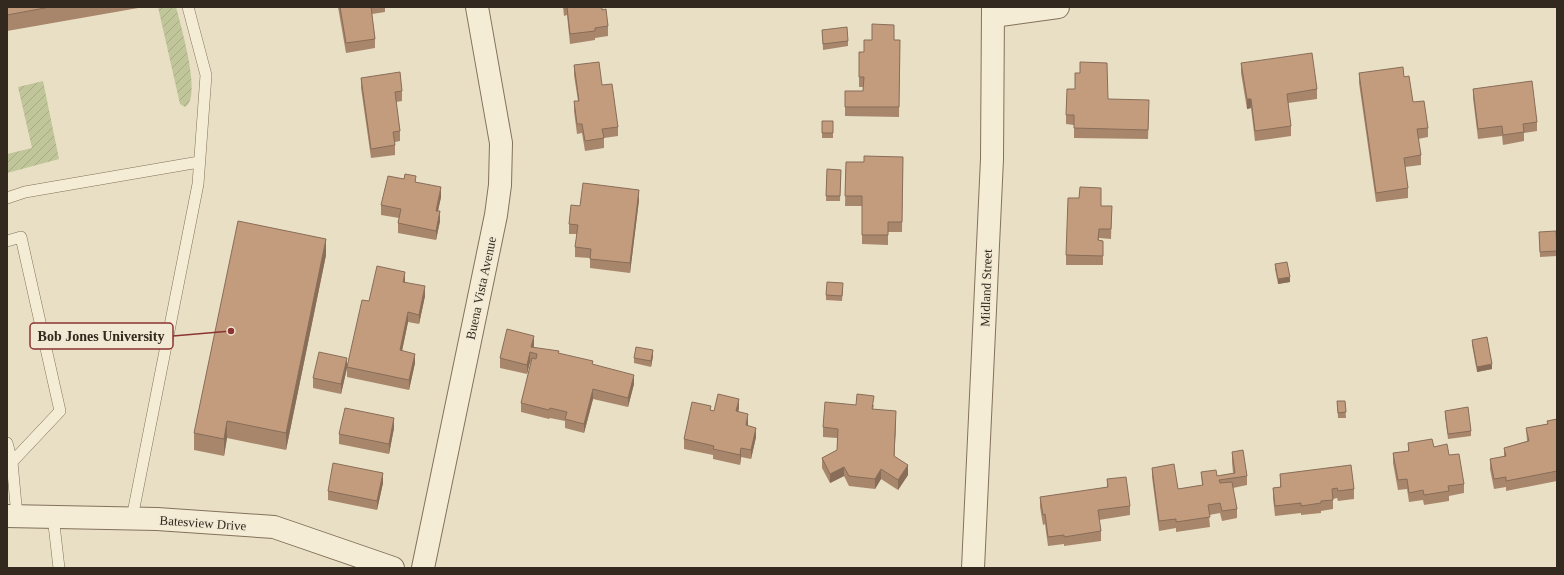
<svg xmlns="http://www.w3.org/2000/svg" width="1564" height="575" font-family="'Times New Roman',serif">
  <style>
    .garden { fill: url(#garden-furrows) }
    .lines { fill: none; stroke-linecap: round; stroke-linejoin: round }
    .service-casing { stroke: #82715c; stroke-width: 12 }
    .minor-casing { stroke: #82715c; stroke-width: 24 }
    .service { stroke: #f5ecd6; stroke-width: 11 }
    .minor { stroke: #f5ecd6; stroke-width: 22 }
    .wall { fill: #a8866c }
    .shaded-wall { fill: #886d58 }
    .building { fill: #c39c7e; stroke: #886d58 }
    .labels { text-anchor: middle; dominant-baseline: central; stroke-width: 3; stroke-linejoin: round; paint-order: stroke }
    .street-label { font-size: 13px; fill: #33291f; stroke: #f1e9d3 }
    .leader { fill: none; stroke: #8a3433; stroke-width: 1.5 }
    .callout-dot { fill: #8a3433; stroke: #f1e9d3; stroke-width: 1.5 }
    .callout { fill: #f1e9d3; stroke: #8a3433; stroke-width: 1.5 }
    .callout-label { font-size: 14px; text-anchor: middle; font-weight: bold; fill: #33291f }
  </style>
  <defs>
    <pattern id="garden-furrows" width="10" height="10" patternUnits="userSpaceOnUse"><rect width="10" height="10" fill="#c0c699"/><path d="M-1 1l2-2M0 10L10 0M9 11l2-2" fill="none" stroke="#a5aa83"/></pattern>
  </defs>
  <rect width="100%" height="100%" fill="#e9dfc4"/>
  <path class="garden" d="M158 7H176C180 23 203 99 185 107L180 104Z
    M43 81 59 159 7 173V154L32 148 18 87Z"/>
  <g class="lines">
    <defs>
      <path id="service" d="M7 198 25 192 199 162
        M7 241 21 237 60 411 12 462 7 463
        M7 443 12 462 17 516
        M53 516 59 568
        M132 518 198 184 206 75 188 7"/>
      <path id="minor" d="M993 16 1058 7
        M7 516 157 519 274 527 393 568
        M423 568 496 215 500 185 501 143 477 7
        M973 568 992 159 993 7"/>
    </defs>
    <use href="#service" class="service-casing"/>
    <use href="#minor" class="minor-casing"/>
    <use href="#service" class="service"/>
    <use href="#minor" class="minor"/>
  </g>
  <path class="wall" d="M7 7H144L7 31Z
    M338 7H385V12L372 14 375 39V48L346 53Z
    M563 7H602V10L608 26V36L595 38V40L570 44 567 15 564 16Z
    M822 30 848 41V46L823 50Z
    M894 40H900L899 117 845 116V91H863V87H859V52H864Z
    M1241 63 1317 89V99L1288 103 1291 126V136L1255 141 1251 108 1247 109 1241 73Z
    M574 65 602 85 618 127V136L604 138V148L585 151 582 133 577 134 574 111V101H578L574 75Z
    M1359 73 1404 77 1413 102 1428 128V137L1418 139 1421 155V165L1405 167 1408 188V198L1376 202 1359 83Z
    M361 78 402 91V101L396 102 400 131V141L395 142V155L371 158 361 88Z
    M1473 89 1537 122V131L1524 133V141L1503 145 1502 136 1478 139 1473 98Z
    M1108 99 1149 110 1148 139 1074 138V125L1066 124V115Z
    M822 121H833V138H822Z
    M903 157 902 232H888V245L862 244V206H845L846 162H864Z
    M827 169 841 170 840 201H826Z
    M416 182 441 197 438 211 440 221 436 240 398 233V223L399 218 381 215V205Z
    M639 200 630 273 590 268V258L575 257V247L577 234H569V224L580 206Z
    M1101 206H1112L1111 239 1099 238V240L1103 241V265H1066V255Z
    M1539 232 1557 251V256L1540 257Z
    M326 255 286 450 227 438 224 456 194 450V433Z
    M1275 264 1290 282 1278 284 1275 269Z
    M405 282 425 296 419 324 408 322 402 351 415 363 409 390 347 377V367L369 301Z
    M843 288 842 301 826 300V295Z
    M1472 340 1492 369 1477 372 1472 345Z
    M534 345V347L593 365 634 384 628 407 593 399 584 433 565 428V421L550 418 549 419 521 412V403L531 362H530L527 374 500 368V358Z
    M653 356 651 367 634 363V358Z
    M347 368 341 394 313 388V378Z
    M1337 401H1345L1346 418H1338Z
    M856 405H874L873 409 896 421 894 457 908 475 898 490 881 479 875 489 849 486 844 476 830 483 822 468V458L837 450V438L823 437V427Z
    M739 408 738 412 748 424V426L756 437 751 459 741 457 740 465 713 459V455L684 449V439L711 410 714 411Z
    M1445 411 1471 431V436L1448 439 1445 416Z
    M1557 419V481L1506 491V487L1494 489 1490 469V459L1504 457V448L1527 441 1526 428 1547 424V421Z
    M394 428 389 454 339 444V434Z
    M1408 443 1434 447 1449 455 1464 484V493L1449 496V501L1424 505 1423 500 1409 502 1407 489 1398 490 1393 463V453L1408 451Z
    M1232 452 1247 476V485L1233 488 1237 509V518L1222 521 1220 513 1209 515 1210 527 1176 532V528L1159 531 1152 477V468L1178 489 1202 485 1201 472 1217 476 1233 473 1232 462Z
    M1280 474 1354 489V499L1338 501 1337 498 1333 499V509L1321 511V513L1301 515V513L1275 516 1273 498V488L1280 487Z
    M1107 479 1130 506V515L1099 520 1101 531V541L1064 546V544L1048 546 1045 524 1043 525 1040 507V497L1107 488Z
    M383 483 377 510 328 500V491Z"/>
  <path class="shaded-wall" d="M1247 99H1251V108L1247 109Z
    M441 187V197L436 220V211Z
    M639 190V200L630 273V263Z
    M440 211V221L436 240V231Z
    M326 239V255L286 450V433Z
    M405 272V282L403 291V282Z
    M1290 277V282L1278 284V279Z
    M425 286V296L419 324V315Z
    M408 312V322L400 360V350Z
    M534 336V345L532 353 531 347Z
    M653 350V356L651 367V361Z
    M530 352V362L527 374V365Z
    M415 354V363L409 390V380Z
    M347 358V368L341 394V384Z
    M1492 364V369L1477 372V367Z
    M634 375V384L628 407V398Z
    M593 389V399L584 433V424Z
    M739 399V408L736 421V411Z
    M896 411V421L894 466V456Z
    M748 414V424L746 435V425Z
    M394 418V428L389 454V444Z
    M227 421V438L224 456V439Z
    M756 428V437L751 459V450Z
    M741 448V457L740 465V455Z
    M908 465V475L898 490V480Z
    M844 467V476L830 483V474Z
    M881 469V479L875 489V479Z
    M383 473V483L377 510V501Z"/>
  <path class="building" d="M7 7H50L7 15Z
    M340 7H371L375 39 346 43Z
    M567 7H602V10L606 9 608 26 595 28V31L570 34Z
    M872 24 894 25V40H900L899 107H845V91H863L864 77H859V52H864V40H872Z
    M847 27 848 41 823 44 822 30Z
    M1312 53 1317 89 1287 94 1291 126 1255 131 1251 99H1247L1241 63Z
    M599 62 602 85 612 84 618 127 602 129 604 138 585 141 582 124H577L574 101H579L574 65Z
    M1080 62 1107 63 1108 99 1149 100 1148 130 1074 128V115H1066L1067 89H1075V73H1080Z
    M1403 67 1404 77 1409 76 1413 102 1424 101 1428 128 1417 129 1421 155 1404 158 1408 188 1376 193 1359 73Z
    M400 72 402 91 395 92 400 131 393 132 395 145 371 149 361 78Z
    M1532 81 1537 122 1523 124 1524 132 1503 135 1502 126 1478 129 1473 89Z
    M822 121H833V133H822Z
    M864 156 903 157 902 222H888V235H862V196H845L846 162H864Z
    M827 169 841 170 840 196H826Z
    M405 174 416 176 415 182 441 187 436 211H440L436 231 398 223 401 209 381 205 388 176 404 179Z
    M583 183 639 190 630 263 590 259 591 249 575 247 578 225 569 224 571 205 580 206Z
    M1080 187 1101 188V206H1112L1111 229H1099L1098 240 1103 241V256L1066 255 1068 198H1079Z
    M238 221 326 239 286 433 227 421 224 439 194 433Z
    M1556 231 1557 251 1540 252 1539 232Z
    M1287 262 1290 277 1278 279 1275 264Z
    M377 266 405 272 403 282 425 286 419 315 408 312 400 350 415 354 409 380 347 367 362 300 369 301Z
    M827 282 843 283 842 296 826 295Z
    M507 329 534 336 531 347 559 351 558 353 593 361 592 364 634 375 628 398 593 389 584 424 565 419 567 412 550 408 549 410 521 403 532 358 536 359 537 354 530 352 527 365 500 358Z
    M1487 337 1492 364 1477 367 1472 340Z
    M636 347 653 350 651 361 634 358Z
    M319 352 347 358 341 384 313 378Z
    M718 394 739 399 736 411 748 414 746 425 756 428 751 450 741 448 740 455 713 449 714 446 684 439 692 402 711 406 710 410 714 411Z
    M857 394 874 396 872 409 896 411 894 456 908 465 898 480 881 469 875 479 849 476 844 467 830 474 822 458 837 450 838 429 823 427 825 402 856 405Z
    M1337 401H1345L1346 412 1338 413Z
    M1468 407 1471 431 1448 434 1445 411Z
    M345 408 394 418 389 444 339 434Z
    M1557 419V471L1506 481V477L1494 479 1490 459 1506 456 1504 448 1529 441 1526 428 1548 424 1547 421Z
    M1432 439 1434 447 1447 444 1449 455 1459 454 1464 484 1448 486 1449 491 1424 495 1423 490 1409 493 1407 479 1398 480 1393 453 1409 451 1408 443Z
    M1243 450 1247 476 1219 480 1220 483 1232 482 1237 509 1222 511 1220 503 1208 505 1210 517 1176 522V519L1159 521 1152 468 1174 464 1178 489 1203 485 1201 472 1216 470 1217 476 1235 473 1232 452Z
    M333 463 383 473 377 501 328 491Z
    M1351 465 1354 489 1338 491 1337 488 1332 489 1333 500 1321 501V503L1301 506V503L1275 506 1273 488 1281 487 1280 474Z
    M1126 477 1130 506 1098 510 1101 531 1064 537V535L1048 537 1045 514 1043 515 1040 497 1108 487 1107 479Z"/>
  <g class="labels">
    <g class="street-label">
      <text transform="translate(481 288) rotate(-78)">Buena Vista Avenue</text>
      <text transform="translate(986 288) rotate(-88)">Midland Street</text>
      <text transform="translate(203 523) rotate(4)">Batesview Drive</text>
    </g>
  </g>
  <path class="leader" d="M231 331L173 336"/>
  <circle class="callout-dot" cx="231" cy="331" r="4"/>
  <rect class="callout" x="30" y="323" width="143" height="26" rx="4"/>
  <g class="callout-label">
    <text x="101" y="341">Bob Jones University</text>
  </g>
  <rect width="1564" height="575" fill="none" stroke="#33291f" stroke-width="16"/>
</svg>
